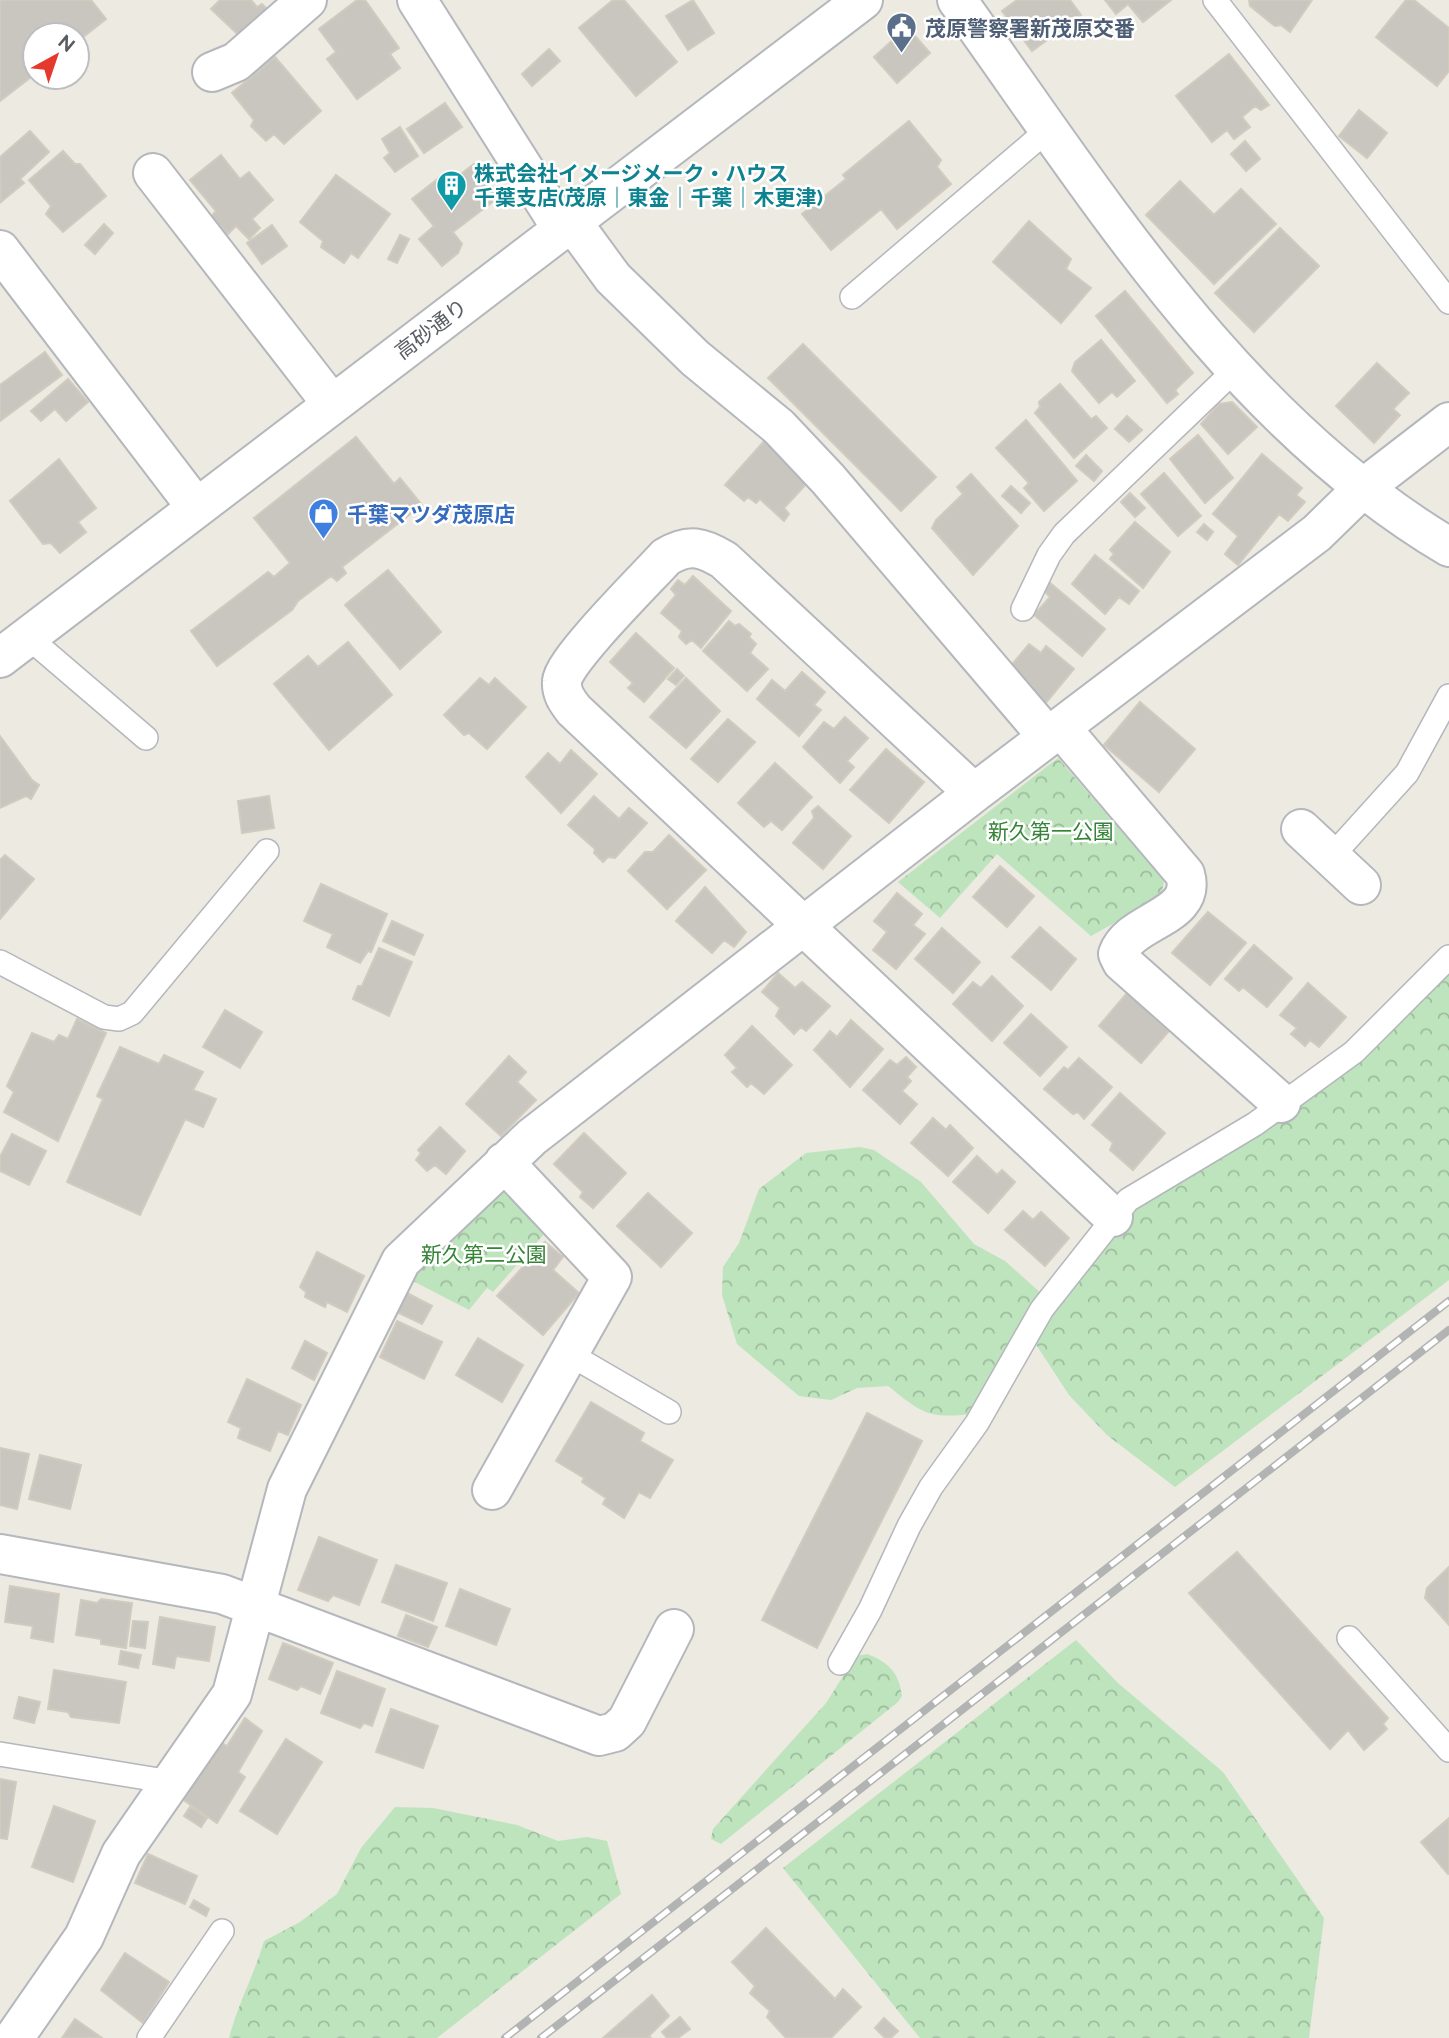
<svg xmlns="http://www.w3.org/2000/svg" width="1449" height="2038" font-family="Raleway,'Noto Sans JP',sans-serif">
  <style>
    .forest { fill: url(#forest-crowns) }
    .building { fill: #c9c6c0; stroke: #d1cbbf; stroke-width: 2 }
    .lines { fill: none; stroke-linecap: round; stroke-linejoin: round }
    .service-casing { stroke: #b4b7bc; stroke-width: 26 }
    .minor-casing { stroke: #b4b7bc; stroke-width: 42 }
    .tertiary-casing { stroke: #b4b7bc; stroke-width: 42 }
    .service { stroke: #fff; stroke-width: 23 }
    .minor { stroke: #fff; stroke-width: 38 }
    .tertiary { stroke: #fff; stroke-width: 38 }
    .rail-casing { stroke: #b2b3b3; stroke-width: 8 }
    .rail { stroke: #fff; stroke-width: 5; stroke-dasharray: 16; stroke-linecap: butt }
    .labels { text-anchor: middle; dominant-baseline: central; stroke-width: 5; stroke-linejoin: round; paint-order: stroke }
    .service-label { font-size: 21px; font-weight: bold; fill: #4e5e75; stroke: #fff; text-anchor: start }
    .culture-label { font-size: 21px; font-weight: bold; fill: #0d838f; stroke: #fff; text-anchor: start }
    .street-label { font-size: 21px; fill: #595d62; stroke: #fff }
    .shop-label { font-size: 21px; font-weight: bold; fill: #366cbe; stroke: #fff; text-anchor: start }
    .park-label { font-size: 21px; fill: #368438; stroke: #fff }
  </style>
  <defs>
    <pattern id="forest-crowns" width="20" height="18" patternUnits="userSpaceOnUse" patternTransform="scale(1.75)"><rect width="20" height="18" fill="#bee4bd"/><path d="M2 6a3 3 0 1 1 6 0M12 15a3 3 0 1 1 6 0" fill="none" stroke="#9dbc9d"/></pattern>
  </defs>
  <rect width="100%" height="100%" fill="#eceae1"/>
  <path class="forest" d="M1058 758 1164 881 1161 897 1091 936 997 854 940 918 898 882Z
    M1449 970V1280L1175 1487 1107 1435 1069 1395 1035 1343 1051 1316 1136 1207 1350 1067 1373 1049Z
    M860 1147 874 1150 921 1182 974 1244 1005 1261 1043 1295 971 1414C928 1419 922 1413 888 1386L857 1388 831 1400 799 1396 737 1344 722 1295 723 1267 739 1243 759 1189 806 1153Z
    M504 1189 546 1232 493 1292 487 1288 469 1310 411 1280Z
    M1076 1640 1118 1683 1223 1772 1324 1918 1309 2038H920L783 1868Z
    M867 1654C888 1662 899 1672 902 1696L898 1702 721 1844 711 1839 713 1829 826 1703 856 1656Z
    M395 1807 433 1808 517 1825 558 1841 587 1837 607 1841 621 1894 437 2038H229C238 2004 254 1975 264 1941L300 1922 337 1894 361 1848Z"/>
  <path class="building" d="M0 0H91L106 19 77 42V35H35V74L0 101Z
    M220 0H251L257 7 262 4 272 14 245 41 211 9Z
    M357 0H365L399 48 390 54 400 68 357 99 327 59 336 52 319 29Z
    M613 0H624L677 62 636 96 579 28Z
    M693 0 714 33 688 50 666 16Z
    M1017 0H1070L1081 15 1032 51 1002 11Z
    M1105 0H1171L1143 22 1128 4 1116 14Z
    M1249 0H1312L1290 32 1281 25 1275 26 1250 6Z
    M1406 0H1414L1449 28V71L1437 86 1376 37Z
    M907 27 930 53 897 83 874 57Z
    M549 49 560 61 532 86 522 74Z
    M1229 54 1269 105 1261 110 1255 106 1242 117 1250 127 1234 139 1227 130 1212 142 1176 96Z
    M275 57 321 111 284 144 274 134 266 141 251 126 254 120 232 93Z
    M445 103 462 127 424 153 407 129Z
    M1359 110 1387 133 1367 158 1339 136Z
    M909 121 941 160 937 167 951 184 897 229 881 209 831 250 802 214 846 179 843 175Z
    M400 127 418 156 395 172 384 158 390 153 382 139Z
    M30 131 49 152 20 179 24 183 1 202 0 157Z
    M1245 141 1260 159 1246 171 1231 154Z
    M63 151 75 164H80L106 196 63 232 46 214 51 206 29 180Z
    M221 155 240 179 249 172 273 200 252 219 260 228 249 239 236 226 228 234 211 217 216 211 190 180Z
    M474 164 499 197 453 232 462 244 458 253 442 266 419 239 434 226 412 199 440 177 448 184Z
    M336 175 390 214 358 258 351 253 344 263 321 247 323 241 300 222Z
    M1180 181 1214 215 1241 189 1276 224 1214 284 1146 215Z
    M1029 221 1071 259 1066 269 1091 288 1061 323 993 262Z
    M104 224 113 233 95 254 85 245Z
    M272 225 287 246 262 264 247 243Z
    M1280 228 1319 266 1254 332 1215 293Z
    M400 235 409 239 397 263 388 259Z
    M1125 291 1193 373 1175 390 1178 394 1167 403 1096 316Z
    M1101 340 1135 381 1117 397 1112 392 1099 403 1072 371 1075 362Z
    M803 344 936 477 901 511 768 378Z
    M45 352 62 375 0 421V385Z
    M1377 363 1409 393 1393 409 1400 415 1374 443 1336 406Z
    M68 379 88 402 66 421 55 409 41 421 31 411Z
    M1060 384 1091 419 1096 416 1107 428 1074 458 1035 413 1040 407 1039 402Z
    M1232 402 1257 427 1228 454 1201 424 1219 404Z
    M1127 416 1142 430 1129 442 1115 429Z
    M1026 420 1077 481 1044 511 1024 488 1029 483 996 448Z
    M1198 435 1233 478 1205 503 1170 459Z
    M356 437 394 484 400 478 422 505 342 567 346 573 337 581 331 576 298 601 292 610 217 666 191 631 268 572 274 577 290 563 254 518Z
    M766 439 810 480 784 508 789 514 784 521 760 499 756 503 748 497 744 501 725 485Z
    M1262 454 1302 488 1296 495 1305 502 1288 521 1279 514 1238 565 1225 554 1238 536 1213 514Z
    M1086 455 1102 471 1094 481 1076 466Z
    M59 459 96 508 78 522 86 532 60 553 51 543 43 544 10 501Z
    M1164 473 1201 516 1178 536 1141 494Z
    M971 474 1018 526 973 575 932 528 936 520 963 494 957 487Z
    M1011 486 1030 503 1021 513 1002 496Z
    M1130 493 1145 508 1135 517 1121 502Z
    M1135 522 1170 552 1143 588 1110 559 1114 554 1110 550Z
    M1204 524 1213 532 1207 540 1197 532Z
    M1095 555 1139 591 1129 604 1119 597 1105 614 1072 584Z
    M388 570 441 632 400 669 345 605Z
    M693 576 731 611 701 648 692 640 686 644 679 637 682 631 661 613 676 595 671 589 678 580 685 585Z
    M1049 582 1105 629 1082 656 1034 615 1050 597 1043 590Z
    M729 621 735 626 739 624 751 634 749 637 756 644 750 653 768 669 747 691 703 651Z
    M636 633 674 668 644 702 628 688 633 683 610 662Z
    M348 642 392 695 329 750 274 684 308 656 318 667Z
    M1029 644 1041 653 1046 646 1074 669 1044 705 1029 693 1033 687 1010 667Z
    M677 669 684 676 676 685 668 679Z
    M802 672 825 692 814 705 821 710 799 736 757 699 772 680 785 691Z
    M480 678 489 685 495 678 526 707 487 749 469 733 464 735 444 715Z
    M686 678 720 711 686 748 650 717Z
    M1140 702 1195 749 1159 792 1104 745Z
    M845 717 868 738 847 761 854 767 840 783 803 747 824 722 834 729Z
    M728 719 755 742 718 782 691 759Z
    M0 736 32 780 39 785 31 799 26 796 0 808Z
    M886 749 924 782 889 823 850 790Z
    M571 750 597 774 561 813 526 777 548 753 560 764Z
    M775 763 812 797 782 830 771 821 764 827 738 803Z
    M269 796 274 828 242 833 238 801Z
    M594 796 619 819 629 808 647 823 615 858 608 857 603 862 594 853 595 849 568 825Z
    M818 806 851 836 823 869 793 843 814 818 812 811Z
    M669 835 706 870 667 909 628 871 645 852H653Z
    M5 855 34 879 0 919V860Z
    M1000 866 1034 896 1007 927 973 897Z
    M321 884 387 914 371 952 368 951 360 963 327 947 333 934 304 921Z
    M705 887 746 932 734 947 724 940 712 953 676 921Z
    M897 893 922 914 913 925 925 934 896 969 873 950 887 932 874 921Z
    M1208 912 1246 943 1210 985 1172 953Z
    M392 921 423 935 414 955 383 941Z
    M1040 927 1076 959 1051 990 1012 957Z
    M942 928 980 962 953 993 915 959Z
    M1254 945 1292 978 1267 1007 1243 987 1239 991 1225 979Z
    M379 948 412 962 389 1016 353 999 358 986H362Z
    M778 973 795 988 802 982 830 1006 806 1031 801 1027 794 1034 776 1016 780 1008 762 992Z
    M992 976 1023 1006 992 1041 953 1004 973 982 981 988Z
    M1308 983 1346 1017 1319 1047 1310 1040 1305 1046 1291 1034 1297 1028 1280 1015Z
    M1127 993 1169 1031 1141 1063 1099 1026Z
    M225 1010 262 1032 240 1068 203 1047Z
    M1031 1014 1067 1047 1040 1076 1004 1043Z
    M77 1019 106 1033 58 1141 4 1112 14 1092 7 1086 32 1033 54 1042 59 1035 68 1039Z
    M851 1020 883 1049 850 1087 814 1050 830 1031 837 1037Z
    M752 1026 792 1065 764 1094 751 1083 747 1087 732 1072 737 1068 725 1055Z
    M120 1047 159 1064 164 1055 203 1072 193 1090 216 1099 203 1127 185 1119 140 1215 67 1182 103 1099 97 1096Z
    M509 1056 526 1072 517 1082 536 1100 501 1136 466 1104Z
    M906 1057 916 1067 907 1077 911 1081 902 1091 917 1104 900 1124 863 1090 890 1060 897 1065Z
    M1079 1058 1112 1087 1084 1119 1078 1112 1073 1114 1044 1089 1064 1067 1068 1070Z
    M1120 1093 1165 1133 1133 1170 1110 1150 1113 1143 1092 1125Z
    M933 1118 946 1130 950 1125 973 1148 948 1176 911 1143Z
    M440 1127 465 1151 446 1174 435 1165 427 1171 416 1160 421 1153 418 1150Z
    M584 1133 626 1173 593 1208 580 1197 583 1192 554 1164Z
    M12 1134 46 1151 29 1185 0 1171V1157Z
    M977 1156 997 1175 1002 1170 1015 1182 988 1213 953 1182Z
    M648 1193 692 1233 661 1267 617 1226Z
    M1023 1211 1033 1220 1041 1212 1069 1238 1045 1266 1005 1230Z
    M545 1242 563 1257 553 1270 579 1293 543 1335 497 1296Z
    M317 1252 364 1276 347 1312 327 1302 325 1307 305 1297 306 1292 300 1287Z
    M407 1293 432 1306 422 1324 397 1312Z
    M397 1321 442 1342 424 1379 380 1357Z
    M478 1338 523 1365 502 1402 456 1375Z
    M305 1341 327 1353 314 1380 292 1368Z
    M247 1379 301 1405 288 1435 278 1431 270 1451 238 1438 241 1428 228 1422Z
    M591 1402 644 1433 640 1441 673 1460 650 1498 639 1492 624 1518 603 1504 606 1498 582 1482 584 1478 556 1461Z
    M867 1413 922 1441 817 1648 762 1620Z
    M0 1448 29 1454 17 1509 0 1505Z
    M40 1455 81 1465 70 1509 29 1499Z
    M319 1537 377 1560 359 1605 333 1595 328 1601 298 1590Z
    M1237 1552 1388 1718 1383 1724 1387 1729 1364 1750 1348 1730 1330 1749 1189 1593Z
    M396 1565 447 1583 433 1621 382 1602Z
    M1449 1567V1625L1425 1598 1427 1588Z
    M10 1586 59 1594 53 1642 31 1638 33 1626 5 1622Z
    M460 1589 510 1609 496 1645 446 1626Z
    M101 1599 132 1603 126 1648 101 1644V1639L76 1635 81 1600 97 1603Z
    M406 1615 437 1627 428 1647 398 1636Z
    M160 1617 215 1627 209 1661 176 1656 174 1668 153 1664Z
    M133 1621 148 1622 145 1648 130 1646Z
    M283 1643 333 1663 320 1694 301 1686 297 1690 269 1679Z
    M121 1651 141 1655 138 1668 119 1664Z
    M54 1670 126 1682 119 1723 71 1717 68 1712 48 1709Z
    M337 1671 385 1689 372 1726 364 1723 360 1728 321 1713Z
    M19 1697 40 1702 34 1723 14 1718Z
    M391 1709 438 1726 423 1768 376 1752Z
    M245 1718 262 1731 238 1772 245 1777 217 1823 182 1799 222 1743 227 1746Z
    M286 1739 322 1762 277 1834 240 1811Z
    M0 1779 16 1782 7 1839 0 1838Z
    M54 1806 95 1821 73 1882 32 1867Z
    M190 1807 207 1818 201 1827 184 1816Z
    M1449 1818V1873L1448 1874 1421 1842Z
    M148 1854 197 1876 185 1904 135 1883Z
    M194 1900 209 1909 206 1916 190 1907Z
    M766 1928 835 1999 843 1989 861 2007 831 2038H786L767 2017 770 2011 750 1993 755 1986 732 1962Z
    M125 1953 169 1982 143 2023 101 1990Z
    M652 1995 669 2016 649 2036 651 2038H603Z
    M680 2017 690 2029 678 2038H667L662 2032Z
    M884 2018 898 2031 891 2038H885L875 2028Z
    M75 2019 102 2038H62Z"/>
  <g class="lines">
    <defs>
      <path id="service" d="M1215 0 1449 302
        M852 297 1050 128
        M1023 609 1049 555 1064 534 1237 368
        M28 637 146 738
        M1331 857 1407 773 1449 696
        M0 962 104 1017 119 1019 132 1013 267 851
        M571 1355 669 1412
        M1349 1638 1449 1750
        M840 1663 870 1610 909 1526 931 1487 977 1423 1042 1309 1128 1200 1255 1124 1354 1052 1449 957
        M0 1754 171 1782
        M149 2038 222 1931"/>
      <path id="minor" d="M417 0 562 229
        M957 0C1099 198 1235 420 1449 547
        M212 72 236 62 307 0
        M153 173 332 404
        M572 222 613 278 695 358 779 427 828 479 1048 737
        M0 250 196 507
        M1061 728 1185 874C1198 918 1130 919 1118 954L1122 962 1281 1103
        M974 793 724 560C702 547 689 543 666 557 649 576 563 661 562 681 561 693 567 701 574 710L1113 1217
        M1301 829 1361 885
        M492 1490 612 1277 504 1162
        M0 1554 222 1594 599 1736 615 1732 627 1721 674 1629
        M14 2038 84 1937 121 1854 232 1694 287 1489 401 1261 532 1137 974 793 1317 533 1362 489 1449 422"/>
      <path id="tertiary" d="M0 658 863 0"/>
    </defs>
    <use href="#service" class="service-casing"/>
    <use href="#minor" class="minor-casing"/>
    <use href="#tertiary" class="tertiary-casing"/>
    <use href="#service" class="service"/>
    <use href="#minor" class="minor"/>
    <use href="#tertiary" class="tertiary"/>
    <defs>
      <path id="rail" d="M505 2038 1449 1301
        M541 2038 1449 1330"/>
    </defs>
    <use href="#rail" class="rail-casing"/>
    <use href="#rail" class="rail"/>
  </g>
  <defs>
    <symbol id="civic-pin" viewBox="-11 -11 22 30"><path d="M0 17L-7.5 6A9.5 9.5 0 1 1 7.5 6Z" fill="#5c6f8a" stroke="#fff"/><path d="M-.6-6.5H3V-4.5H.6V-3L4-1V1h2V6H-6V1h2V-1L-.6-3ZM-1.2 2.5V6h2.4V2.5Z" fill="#fff"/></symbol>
    <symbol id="building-pin" viewBox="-11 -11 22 30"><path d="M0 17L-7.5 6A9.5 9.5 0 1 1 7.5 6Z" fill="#0f9aa8" stroke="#fff"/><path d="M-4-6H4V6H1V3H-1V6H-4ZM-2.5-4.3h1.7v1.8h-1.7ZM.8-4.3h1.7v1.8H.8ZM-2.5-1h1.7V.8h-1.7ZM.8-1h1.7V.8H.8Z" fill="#fff"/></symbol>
    <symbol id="shop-pin" viewBox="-11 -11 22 30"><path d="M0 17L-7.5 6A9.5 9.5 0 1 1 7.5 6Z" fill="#3f7fe0" stroke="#fff"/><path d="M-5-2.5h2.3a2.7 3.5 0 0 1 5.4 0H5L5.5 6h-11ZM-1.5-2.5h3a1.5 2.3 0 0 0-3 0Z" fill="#fff"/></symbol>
  </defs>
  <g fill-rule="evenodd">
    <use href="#civic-pin" x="884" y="10" width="35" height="47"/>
    <use href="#building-pin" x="434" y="168" width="35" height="47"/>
    <use href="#shop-pin" x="306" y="496" width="35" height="47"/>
  </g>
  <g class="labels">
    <g class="service-label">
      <text x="925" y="28">茂原警察署新茂原交番</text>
    </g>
    <g class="culture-label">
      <text x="474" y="173">株式会社イメージメーク・ハウス<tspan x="474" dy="24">千葉支店(茂原｜東金｜千葉｜木更津)</tspan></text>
    </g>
    <g class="street-label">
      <text transform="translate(431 329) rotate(-37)">高砂通り</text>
    </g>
    <g class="shop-label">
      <text x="347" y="514">千葉マツダ茂原店</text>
    </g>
    <g class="park-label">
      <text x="1051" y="831">新久第一公園</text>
      <text x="484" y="1254">新久第二公園</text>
    </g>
  </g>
  <g transform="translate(56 56) rotate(40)"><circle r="33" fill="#ffffff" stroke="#bdbec0" stroke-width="2"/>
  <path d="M0-5L12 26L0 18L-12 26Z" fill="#e6392d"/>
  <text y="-10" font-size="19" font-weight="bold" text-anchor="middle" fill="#595d62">N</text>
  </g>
</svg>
